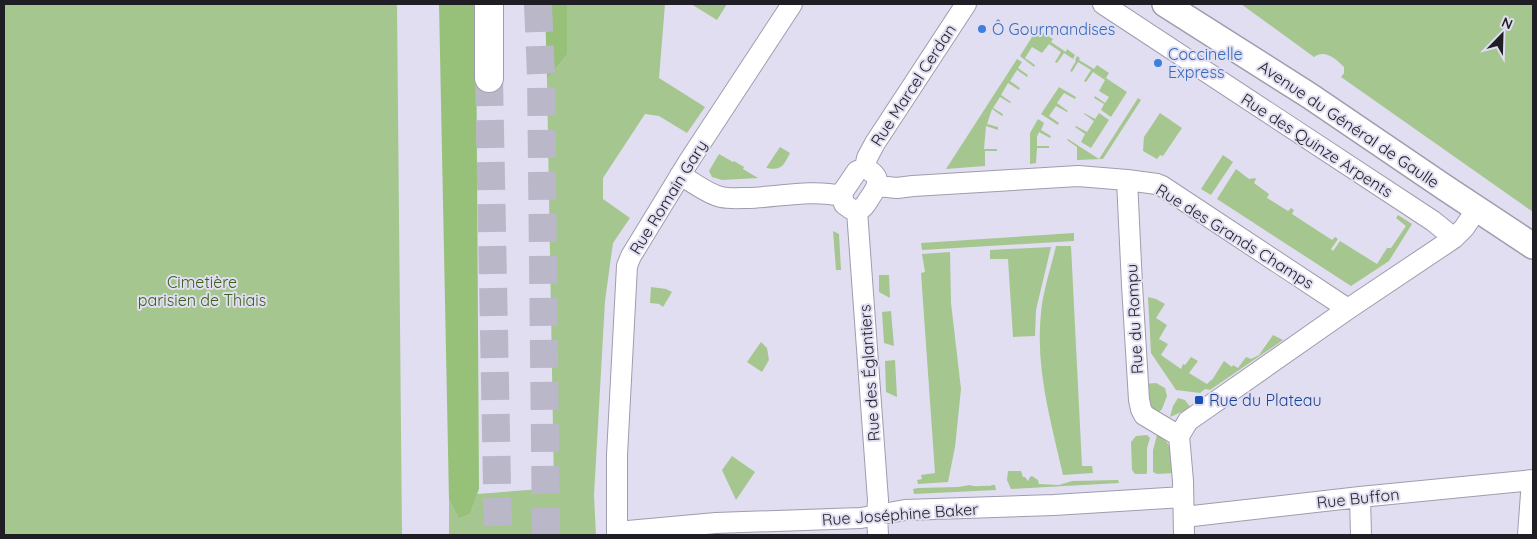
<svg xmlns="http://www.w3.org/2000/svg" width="1537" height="539" font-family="Quicksand,sans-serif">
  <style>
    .green { fill: #a5c68f }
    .forest { fill: #97c179 }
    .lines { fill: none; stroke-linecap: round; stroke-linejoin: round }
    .highway-tunnel { stroke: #bab8c8; stroke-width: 28; stroke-dasharray: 28 14; stroke-linecap: butt }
    .minor-casing { stroke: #9f9cae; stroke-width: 22 }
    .major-casing { stroke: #9f9cae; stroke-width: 28 }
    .highway-casing { stroke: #9f9cae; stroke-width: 30 }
    .minor { stroke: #fff; stroke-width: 20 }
    .major { stroke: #fff; stroke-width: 25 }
    .highway { stroke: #fff; stroke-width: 28 }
    .shop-dot { fill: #3f7fe0; stroke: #e1def1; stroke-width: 2 }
    .transit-dot { fill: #1a4fb4; stroke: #e1def1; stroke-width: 2 }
    .labels { text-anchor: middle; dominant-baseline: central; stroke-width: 4; stroke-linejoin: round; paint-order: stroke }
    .shop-label { font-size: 16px; fill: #366cbe; stroke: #e1def1; text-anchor: start }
    .street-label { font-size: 16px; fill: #1f1e25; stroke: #e1def1 }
    .park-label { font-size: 16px; fill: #3b6118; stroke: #e1def1 }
    .transit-label { font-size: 16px; fill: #164399; stroke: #e1def1; text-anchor: start }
  </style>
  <rect width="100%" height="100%" fill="#e1def1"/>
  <path class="green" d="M4 4H397L402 535H4Z
    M567 4H665L659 78 705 107 687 133 659 116 645 114 603 178V199L630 218 613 243 605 301 594 495 596 535H449V500L459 519 470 514 477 494 554 488 547 79 567 55Z
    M691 4H727L717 20Z
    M1241 4H1533V212L1341 77 1344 73V67C1336 59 1325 49 1314 57Z
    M1037 29 1053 39 1051 42 1066 52 1067 49 1075 55 1073 59 1064 53 1057 63 1055 62 1061 52 1049 44 1042 53 1032 47 1025 58 1035 65 1034 67 1020 56Z
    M1077 56 1080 58 1079 60 1094 69 1097 65 1109 73 1106 78 1127 92 1111 117 1101 110 1104 104 1094 98 1095 96 1105 103 1109 97 1099 91 1105 80 1093 72 1086 82 1084 81 1091 70 1078 62 1072 72 1070 71 1076 61 1075 60Z
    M1017 59 1022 62 1018 68 1028 75 1027 77 1017 70 1010 81 1020 88 1019 90 1008 83 1001 95 1011 102 1010 103 1000 97 993 108 1003 114 1002 116 992 109 987 124 998 127V130L986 126 984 149H997V151H985V166L946 169Z
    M1059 87 1076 97 1075 99 1064 93 1057 103 1068 111 1067 112 1056 106 1049 116 1059 123 1058 125 1041 114Z
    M1138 98 1141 100 1103 159 1077 160V147L1067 140 1068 139 1099 159Z
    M1084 113 1095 119 1099 113 1109 120 1091 148 1081 142 1085 134 1075 127 1076 126 1087 132 1094 121 1084 114Z
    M1160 113 1182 128 1163 156 1160 155 1157 159 1143 151 1144 137Z
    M1038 119 1044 123 1041 130 1051 136 1050 138 1039 132 1037 137V146H1049V148H1037L1036 163 1030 164V133Z
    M780 147 790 153C783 166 782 171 766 168Z
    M719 154 733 162 734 161 744 167 743 169 758 178 722 180 712 177 709 171Z
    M1223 155 1233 162 1211 195 1201 189Z
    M1236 169 1249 179 1255 178 1256 179 1254 183 1269 194 1267 198 1288 211 1291 208 1294 210 1292 214 1332 240 1335 237 1338 239 1331 249 1333 251 1340 241 1377 264 1387 248H1391L1406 226 1396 218 1398 215 1412 224 1389 261 1351 286 1217 199Z
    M833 231 839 234 841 270H836Z
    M1074 233V241L922 250 921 243Z
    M1056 246H1071L1082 466H1092L1093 473 1063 475C1051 422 1035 368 1041 313 1043 290 1051 268 1056 246Z
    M1051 247 1036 310 1035 336 1013 337 1008 259H990V250Z
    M950 252 951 303 961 389 955 447 948 482 918 484 917 480 922 479 921 475 935 473 921 273 925 272 922 254Z
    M879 275H889L890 298 879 292Z
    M651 287 666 289 672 292 663 307 659 304 650 303Z
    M1148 297 1156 299 1165 304 1156 318 1167 325 1159 339 1168 344 1161 355 1181 369 1183 364 1185 365 1191 357 1198 361 1189 373 1207 384 1211 380H1212L1224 361 1232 367 1233 365 1238 368 1246 357 1251 359 1259 355 1273 335 1283 340 1210 390 1205 389 1200 393 1176 390 1151 353Z
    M891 311 894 346 884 343 882 312Z
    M761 342 767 348 769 360 762 372 747 362Z
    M895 360 897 397 886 392 885 361Z
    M1156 383 1165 388 1167 396 1162 409 1157 414 1152 411 1143 384Z
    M1178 398 1185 400 1191 408 1170 417 1173 406Z
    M1147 435 1150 438 1147 448V473L1146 474H1135L1132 470 1131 442 1136 436Z
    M1157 435C1175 445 1172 454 1174 473L1157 474 1153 472V450Z
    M732 456 755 472 736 500 722 470Z
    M1008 471H1021L1023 477H1025L1028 481 1030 477 1032 476 1038 480 1039 484 1059 485 1072 481 1118 480 1119 483 1011 489 1007 480Z
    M970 485C977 488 983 485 990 486L992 485H995L996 490 914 494 913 489 918 488 958 487Z"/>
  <path class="forest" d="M439 4H476L479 489 470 514 459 519 449 500Z
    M545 4H567V55L547 79Z"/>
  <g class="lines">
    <path class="highway-tunnel" d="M538 4 541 76 546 535
      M489 78 498 535"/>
    <defs>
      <path id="minor" d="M1103 4 1433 221 1454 238
        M865 168 867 158 875 143 966 4
        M865 168C883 177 878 186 869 199 866 204 863 209 857 211L851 209 844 204 842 193 857 171Z
        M680 175C693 182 707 194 721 197 730 199 740 198 748 198 779 197 811 189 842 196
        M1127 180 1132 285 1139 400 1141 409 1144 415 1179 436
        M877 186 897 188 913 186 1078 176 1127 180 1157 184 1162 186 1348 309
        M857 211 878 500 877 516 878 535
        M1360 497 1361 535
        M1184 517 1360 497 1533 480
        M617 532 716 523 861 518 905 510 1054 505 1183 497
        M617 535V455L627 266 631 256 689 161 792 4
        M1184 535 1183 481 1179 436 1188 421 1348 309 1454 238 1464 228 1477 209
        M1528 535 1532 480"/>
      <path id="major" d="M1165 4 1310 96 1444 187 1533 246"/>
      <path id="highway" d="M489 4V78"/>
    </defs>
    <use href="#minor" class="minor-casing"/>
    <use href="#major" class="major-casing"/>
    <use href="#highway" class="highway-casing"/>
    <use href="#minor" class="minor"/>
    <use href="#major" class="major"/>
    <use href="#highway" class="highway"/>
  </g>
  <g class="shop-dot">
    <circle cx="982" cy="29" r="5"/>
    <circle cx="1158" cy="63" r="5"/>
  </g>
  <rect class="transit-dot" x="1194" y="395" width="10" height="10" rx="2.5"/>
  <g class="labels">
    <g class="shop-label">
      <text x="992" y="29">Ô Gourmandises</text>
      <text x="1168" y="54">Coccinelle<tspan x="1168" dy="18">Express</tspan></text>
    </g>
    <g class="street-label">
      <text transform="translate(913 85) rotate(-57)">Rue Marcel Cerdan</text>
      <text transform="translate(1349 124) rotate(34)">Avenue du Général de Gaulle</text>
      <text transform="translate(1317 145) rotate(33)">Rue des Quinze Arpents</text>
      <text transform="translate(668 197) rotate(-58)">Rue Romain Gary</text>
      <text transform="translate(1235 236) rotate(32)">Rue des Grands Champs</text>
      <text transform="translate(1134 319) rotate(-93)">Rue du Rompu</text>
      <text transform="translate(869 373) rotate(-94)">Rue des Églantiers</text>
      <text transform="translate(1358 498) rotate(-6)">Rue Buffon</text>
      <text transform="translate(900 514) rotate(-4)">Rue Joséphine Baker</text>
    </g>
    <g class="park-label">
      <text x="202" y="282">Cimetière<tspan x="202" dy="18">parisien de Thiais</tspan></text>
    </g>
    <g class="transit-label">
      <text x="1209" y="400">Rue du Plateau</text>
    </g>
  </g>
  <rect width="1537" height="539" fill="none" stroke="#1f1e25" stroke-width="10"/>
  <g transform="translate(1502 35) rotate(23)" stroke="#e1def1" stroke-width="4" paint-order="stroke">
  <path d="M0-4L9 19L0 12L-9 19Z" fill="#1f1e25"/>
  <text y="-8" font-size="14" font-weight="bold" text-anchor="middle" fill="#1f1e25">N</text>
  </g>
</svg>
